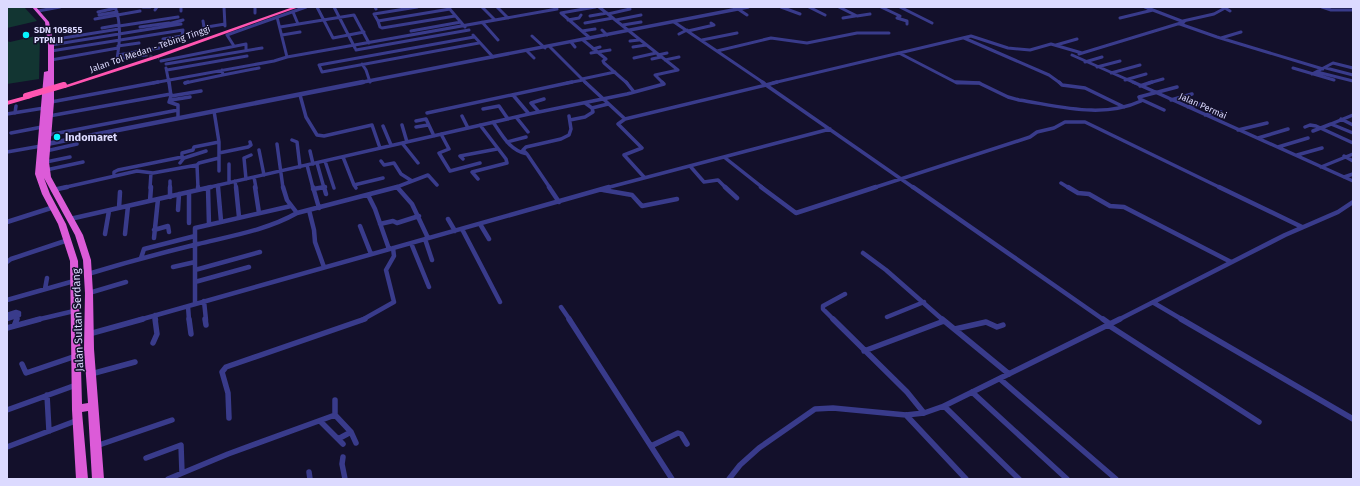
<svg xmlns="http://www.w3.org/2000/svg" width="1360" height="486" font-family="'Fira Sans',sans-serif">
  <style>
    .green { fill: #123532 }
    .lines { fill: none; stroke-linecap: round; stroke-linejoin: round }
    .minor-tunnel { stroke: #312e4b; stroke-width: 3; stroke-dasharray: 3 1.5; stroke-linecap: butt }
    .minor-far3 { stroke: #393b8b; stroke-width: 3 }
    .minor-far2 { stroke: #393b8b; stroke-width: 3.5 }
    .minor-far1 { stroke: #393b8b; stroke-width: 4.5 }
    .minor { stroke: #393b8b; stroke-width: 5.5 }
    .tertiary-far1 { stroke: #393b8b; stroke-width: 3.5 }
    .tertiary { stroke: #393b8b; stroke-width: 4.5 }
    .trunk { fill: #dc5bd8; fill-rule: evenodd }
    .motorway { fill: #ff55b1; fill-rule: evenodd }
    .motorway-bridge { stroke: #ff55b1; stroke-width: 6 }
    .poi-dot { fill: #06f5ff; stroke: #13102b; stroke-width: 1.5 }
    .labels { text-anchor: middle; dominant-baseline: central; stroke-width: 3; stroke-linejoin: round; paint-order: stroke }
    .far-poi-label { font-size: 9px; font-weight: bold; fill: #dcdaff; stroke: #13102b; text-anchor: start }
    .far-street-label { font-size: 9px; fill: #dcdaff; stroke: #13102b }
    .poi-label { font-size: 11px; font-weight: bold; fill: #dcdaff; stroke: #13102b; text-anchor: start }
    .street-label { font-size: 11px; fill: #dcdaff; stroke: #13102b }
  </style>
  <rect width="100%" height="100%" fill="#13102b"/>
  <path class="green" d="M7 7H24L37 21 7 28Z
    M40 35 39 79 7 84V41L10 42Z"/>
  <g class="lines">
    <path class="minor-tunnel" d="M145 55 159 58"/>
    <path class="minor-far3" d="M115 7C121 22 120 43 117 59L145 55
      M143 7H150
      M181 7V11
      M224 7 225 26
      M255 7V13
      M317 7 333 38 364 32
      M334 7 355 48
      M375 7 376 9
      M448 7 465 27
      M482 7 495 20
      M497 7 508 18
      M599 7 678 70 655 75 663 83
      M781 7 800 14
      M809 7 825 15
      M839 7 857 16 870 14
      M881 7 900 16 897 18 907 21V24
      M900 7 932 23
      M1322 7 1331 10H1353
      M450 9 378 21 380 27 382 28 455 16
      M738 9 747 15
      M155 10 157 7
      M38 11 60 7
      M98 12 116 8
      M293 12 298 24
      M608 14 630 9
      M99 15 117 12
      M590 16 607 13
      M843 18 855 16
      M1120 18 1153 10
      M95 19 140 11
      M568 20 579 18 581 15
      M616 20 641 15
      M203 21 204 27H207
      M378 21 374 14 417 7
      M1183 21 1214 14 1225 8 1230 11
      M482 22 498 40
      M674 22 764 83
      M585 23 613 18
      M168 24 183 20
      M1180 24 1217 37 1323 69
      M623 25 641 22
      M119 26 178 17
      M140 27 169 23
      M280 27 354 15 369 43
      M102 28 119 25
      M602 30 607 35
      M205 31 207 27 225 24
      M411 31 461 22
      M582 31 595 29
      M688 31 714 25 711 23
      M679 34 687 30
      M282 35 300 32
      M473 35 493 57
      M532 36 545 48
      M474 37 319 65 322 72 479 43
      M590 38 561 13 595 7
      M964 38 1049 75 1060 83
      M1221 38 1241 32
      M51 40 119 29
      M176 40 182 39V36
      M583 40 606 59 603 61 604 63 627 83
      M702 40 737 33
      M630 41 639 40
      M571 42 575 47
      M51 45 181 24
      M1056 45 1077 39
      M118 46 139 43
      M234 46 227 35 306 7
      M550 47 586 83
      M633 47 646 45
      M593 49 600 47
      M356 50 469 30
      M51 51 183 30 182 36 163 39
      M527 51 534 58
      M717 51 771 38 807 43 857 33H889
      M598 52 610 50
      M591 53 597 52
      M899 53 957 83H980
      M1079 54 1184 22 1145 7
      M118 55 159 48
      M658 55 667 53
      M1072 55 1135 83
      M287 57 557 9
      M634 58 656 53
      M652 59 661 57
      M51 60 118 48
      M665 60 679 57
      M161 61 246 44V50
      M1085 62 1102 57
      M166 64 262 48
      M362 64 366 70 370 82
      M1097 67 1120 61
      M166 68 169 83
      M1293 68 1334 80
      M1326 68 1353 75
      M167 70 247 56
      M222 70 223 75 259 68
      M1317 72 1353 81
      M1111 73 1140 65
      M1312 74 1333 63 1353 68
      M582 79 615 72
      M1125 80 1146 74
      M153 83 274 61 287 57 277 17
      M185 83 223 75
      M567 83 583 80
      M773 83 971 36 1008 48 1030 50 1051 44 1082 53
      M1149 83 1163 79"/>
    <path class="minor-far2" d="M169 82 171 96 169 102 178 105V118
      M585 82 625 119 618 124 642 148 624 155 644 177
      M626 82 634 92
      M762 82 766 85
      M777 82 766 85 914 188
      M956 82 979 83 1008 97 1019 100C1059 106 1102 119 1141 101L1139 97 1177 87
      M1059 82 1062 85 1085 88 1124 107
      M1133 82 1353 181
      M185 83 188 82
      M1140 86 1152 82
      M300 95 306 117 317 135 324 136 372 125 380 148
      M513 95 529 114
      M171 96 201 91
      M1140 99 1164 110
      M171 100 190 97
      M1171 100 1192 94
      M51 102 158 82
      M1188 107 1201 104
      M592 108 608 104
      M483 109 499 106 508 119
      M539 112 531 103 544 99
      M15 113 16 106
      M427 113 572 82
      M7 114 44 108
      M1205 115 1221 112
      M49 116 171 94
      M462 116 468 128
      M516 117 528 132
      M625 119 766 85
      M1341 119 1353 125
      M570 120 585 117 593 112 592 108 585 103
      M416 121 426 119 434 136
      M493 122C502 135 510 151 527 154L550 188
      M1331 124 1353 115
      M402 125 407 142
      M383 126 391 145
      M416 127 428 125
      M1305 127 1310 125 1316 126 1353 143
      M1238 130 1267 123
      M1313 131 1331 124 1353 133
      M11 133 42 127
      M441 134 449 149 439 153 450 171 480 163
      M48 135 178 110
      M1258 138 1288 129
      M292 140 297 142 300 167
      M507 142 526 137
      M402 143 418 163
      M277 144 283 188
      M1278 147 1308 138
      M259 150 264 175
      M46 151 77 144
      M310 151 313 164
      M7 152 41 146
      M219 153 248 147 251 145 250 142
      M527 154 523 150 526 147 561 139 569 135 571 129 569 116
      M1297 155 1322 148
      M1344 156 1353 161
      M343 157 354 185
      M724 157 763 188
      M219 158V171
      M463 159 460 156 497 149
      M325 161 334 188
      M381 161 384 165 394 163 401 174 412 181
      M46 162 70 157
      M180 163 184 158 206 151
      M317 163 324 188
      M229 164V183
      M307 165 313 188
      M690 166 704 182 718 180 726 188
      M1321 167 1353 154
      M46 170 83 162
      M114 175V172L118 170 182 157V153L193 150 194 147 219 142
      M254 177 256 188
      M1344 177 1353 174
      M246 179 244 158 251 155
      M478 179 472 172 507 163 506 159 480 125
      M170 181V188
      M235 181 236 188
      M1061 183 1069 188
      M218 185V188
      M62 188 137 171 153 173 197 165
      M150 188 151 173
      M198 188 197 165 199 163 219 158V142L214 111
      M206 188 529 114 627 94 664 84 662 82
      M320 188 325 187
      M356 188 354 185 383 178
      M394 188 428 175 437 185
      M606 188 830 129
      M873 188 1030 137 1037 132 1054 128 1065 122H1085L1221 188"/>
    <path class="minor-far1" d="M170 187V197
      M198 187V190
      M218 187 221 221
      M236 187 239 217
      M255 187 259 213
      M283 187 287 200 297 213
      M313 187 319 208
      M324 187 326 194
      M397 187 412 204 428 238
      M549 187 559 202
      M725 187 737 198
      M761 187 796 213 876 187
      M913 187 1104 320
      M1068 187 1078 193 1089 194 1110 206 1124 207 1231 262
      M1219 187 1302 227
      M208 188 209 225
      M313 189 325 187
      M53 190 67 187
      M603 190 632 195 642 206 677 199
      M189 192V223
      M368 195 375 209 389 249
      M150 201 151 187
      M119 208 120 192
      M178 210 179 194
      M309 210 314 230 315 242 324 267
      M70 219 211 187
      M448 219 455 231
      M7 222 54 207
      M380 224 393 221 397 223 419 216
      M480 224 489 239
      M360 226 371 254
      M462 229 500 302
      M154 230 168 226 169 232
      M105 234 109 211
      M125 234 128 206
      M154 238 158 199
      M425 239 432 260
      M411 243 429 287
      M863 253 886 270 943 320
      M141 258 144 249 195 236
      M7 262 11 259 68 240
      M173 267 195 262
      M195 270 260 252
      M88 274C124 263 161 253 198 244 231 236 267 230 297 213L397 187
      M195 282 249 267
      M45 289 47 278
      M89 293 126 282
      M7 300 74 281
      M204 301 206 320
      M1154 303 1183 320
      M195 304V228L291 206
      M188 306 189 320
      M561 307 570 320
      M7 315 16 312 19 313 16 320
      M155 315 156 320
      M887 317 924 302
      M7 319 19 315
      M36 320 74 311
      M139 320 609 187
      M362 320 394 302 386 270 394 256 393 248
      M834 320 823 309V306L845 294
      M1118 320 1285 235 1338 212 1353 202"/>
    <path class="minor" d="M189 319 191 334
      M205 319 206 325
      M569 319 672 479
      M833 319 907 392 924 413
      M942 319 1009 374
      M1103 319 1110 324
      M1181 319 1353 419
      M1108 325 1259 422
      M14 326 17 319
      M7 328 40 319
      M955 329 986 322 997 327 1003 325
      M89 334 143 319
      M153 343 157 334 155 319
      M864 351 944 321
      M22 364 26 373 76 356
      M91 374 135 362
      M1000 379 1116 479
      M972 392 1067 479
      M47 395 49 431
      M944 406 1019 479
      M7 410 76 385
      M335 415 351 432 356 443
      M906 415 966 479
      M229 418 228 393 222 372 226 367 365 319
      M321 422 343 444
      M338 439 351 432
      M96 446 172 420
      M651 446 678 433 681 434 687 444
      M7 447 78 420
      M343 457 342 464 345 479
      M146 458 181 445 182 473
      M309 472 310 479
      M168 479 228 454 335 415V400
      M729 479 740 465 759 448 815 409 833 408 906 415 924 413 944 406 1120 319"/>
    <path class="tertiary-far1" d="M358 83 748 7"/>
    <path class="tertiary" d="M47 144 363 82"/>
    <path class="trunk" d="M32 7H36L49 22 54 45V102L49 162 51 177 83 235 91 260 93 293 94 349 104 479H92L88 411 82 412 88 479H76L72 410 70 261 58 224 42 194 35 174 44 72 48 71V45L45 22ZM44 178 75 235 83 260 85 293 84 349 88 403 82 404 78 261 66 224 50 194Z"/>
    <path class="motorway" d="M293 7H299L161 57 65 88 60 87 157 55Z
      M29 95 32 97 31 98 7 105V101Z"/>
    <path class="motorway-bridge" d="M26 96 64 85"/>
  </g>
  <g class="poi-dot">
    <circle cx="26" cy="35" r="4"/>
    <circle cx="57" cy="137" r="4"/>
  </g>
  <g class="labels">
    <g class="far-poi-label">
      <text x="34" y="30">SDN 105855<tspan x="34" dy="10">PTPN II</tspan></text>
    </g>
    <g class="far-street-label">
      <text transform="translate(150 49) rotate(-19)">Jalan Tol Medan - Tebing Tinggi</text>
      <text transform="translate(1203 106) rotate(24)">Jalan Permai</text>
    </g>
    <g class="poi-label">
      <text x="65" y="137">Indomaret</text>
    </g>
    <g class="street-label">
      <text transform="translate(78 320) rotate(-92)">Jalan Sultan Serdang</text>
    </g>
  </g>
  <rect width="1360" height="486" fill="none" stroke="#dcdaff" stroke-width="16"/>
</svg>
